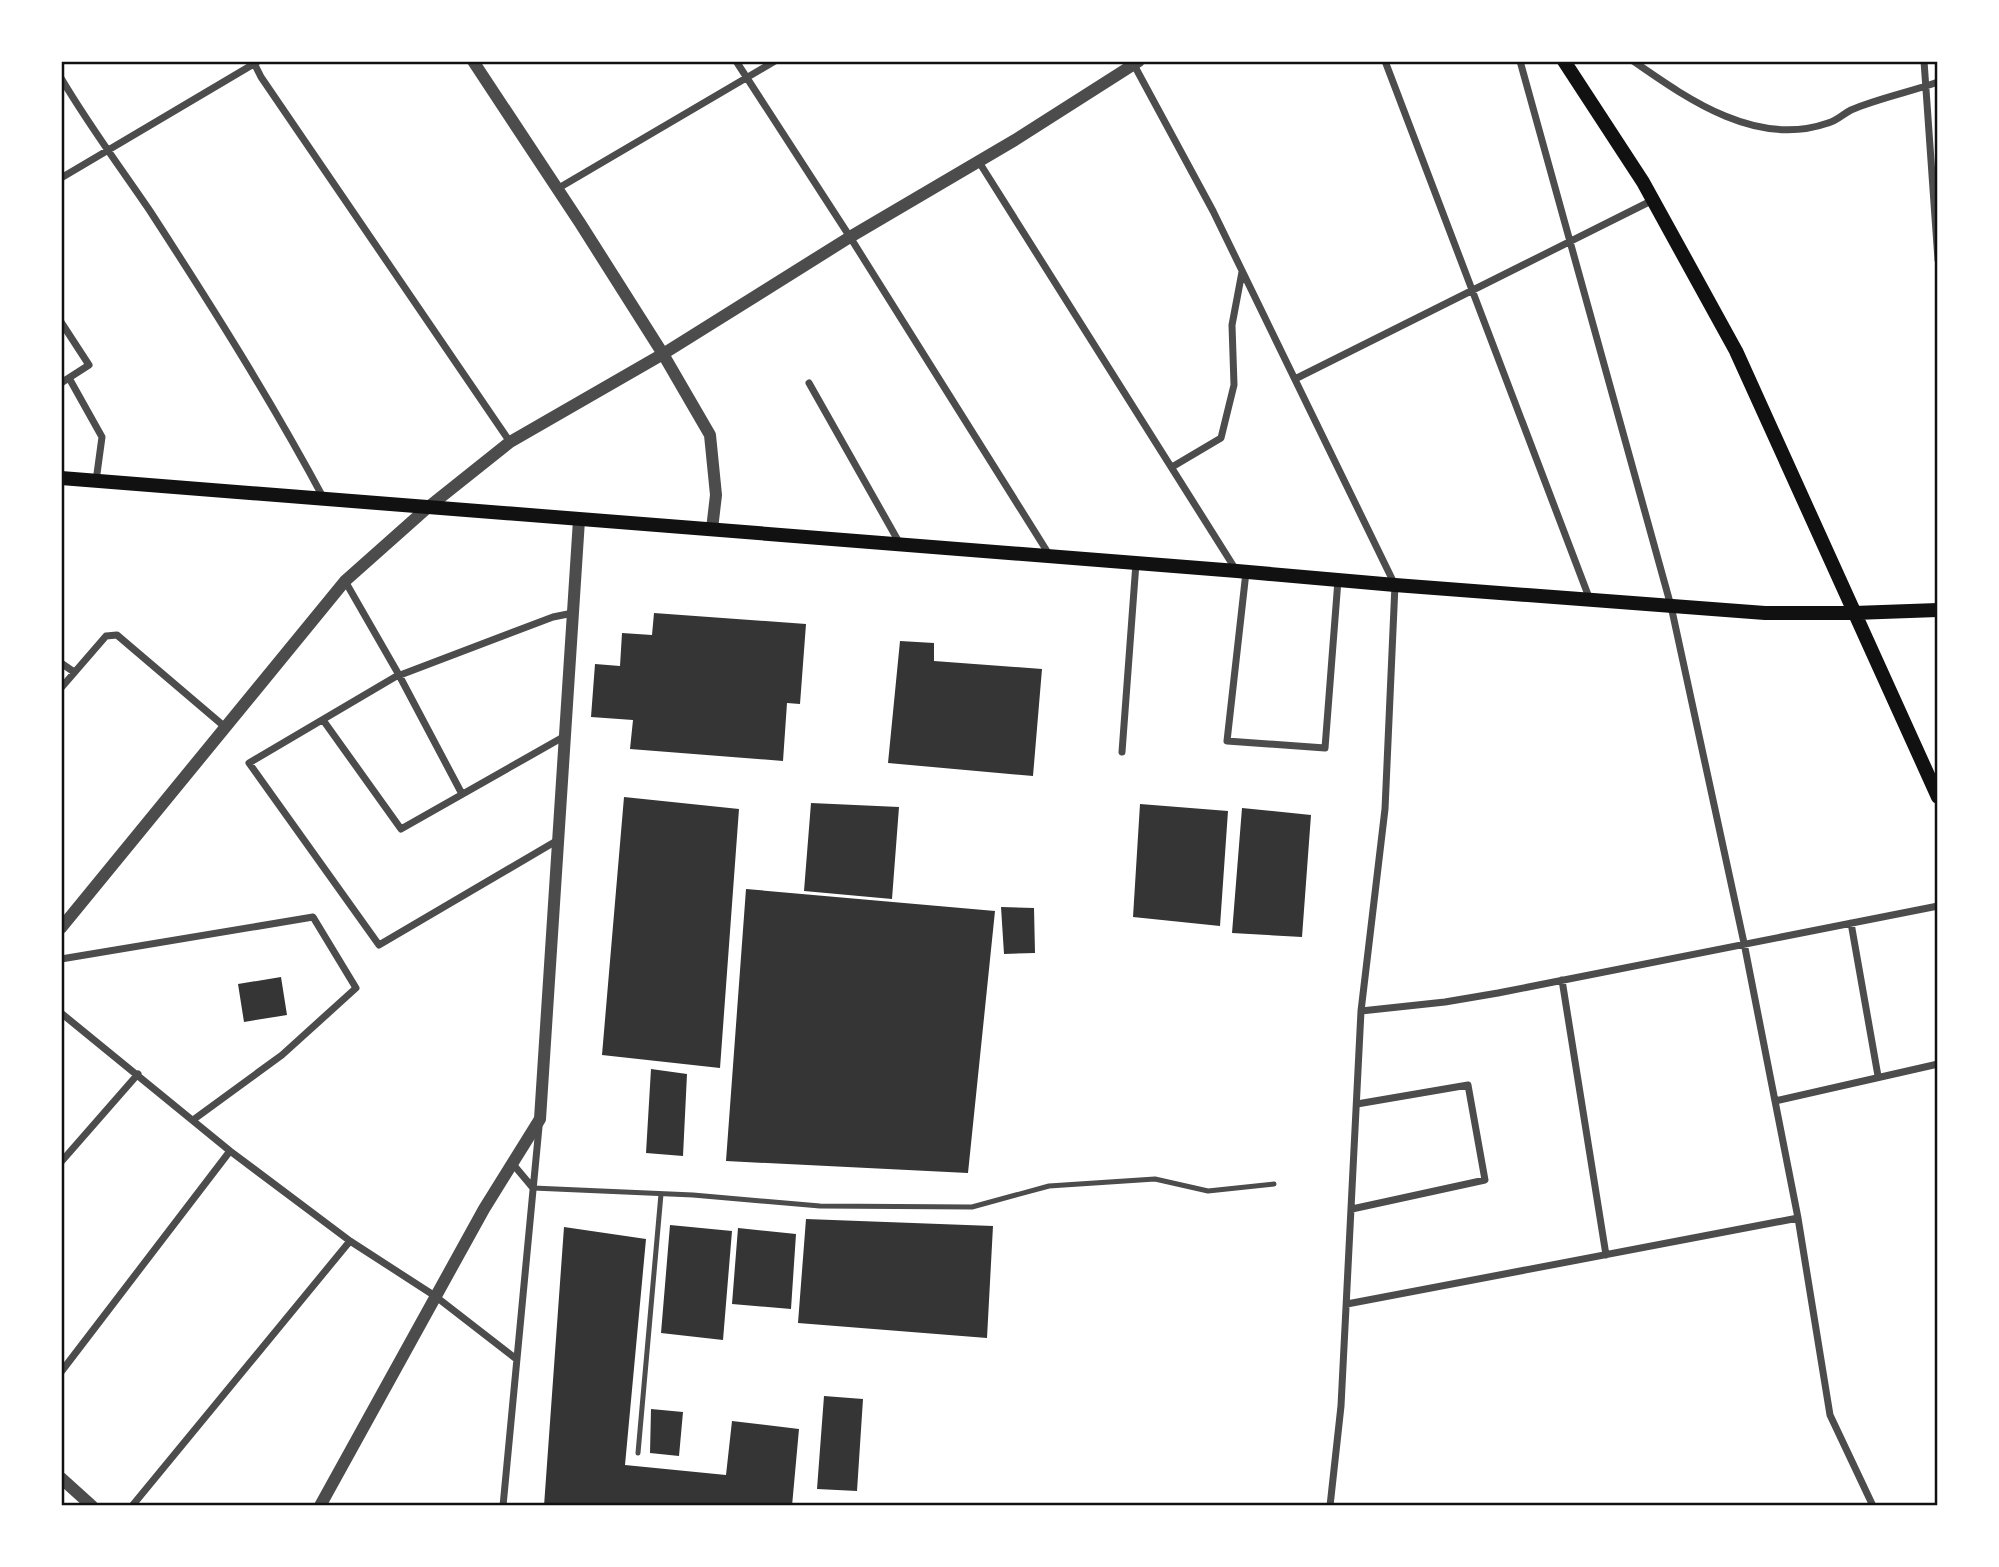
<svg xmlns="http://www.w3.org/2000/svg" width="1999" height="1567" font-family="Merriweather,serif">
  <style>
    .building { fill: #353535 }
    .lines { fill: none; stroke-linecap: round; stroke-linejoin: round }
    .service { stroke: #4c4c4c; stroke-width: 5 }
    .minor { stroke: #4c4c4c; stroke-width: 7 }
    .tertiary { stroke: #4c4c4c; stroke-width: 12 }
    .secondary { stroke: #111; stroke-width: 14 }
    .neatline { fill: none; stroke: #111; stroke-width: 2.5 }
  </style>
  <rect width="100%" height="100%" fill="#fff"/>
  <path class="building" d="M654 613 806 624 800 704 787 703 783 761 630 749 633 720 591 717 595 664 620 666 622 633 652 635Z
    M900 641 934 643V661L1042 669 1033 776 888 763Z
    M624 797 739 809 720 1068 602 1055Z
    M811 803 899 807 892 899 804 891Z
    M1140 804 1228 811 1220 926 1133 917Z
    M1242 808 1311 815 1302 937 1232 933Z
    M746 889 995 911 968 1173 726 1161Z
    M1001 907 1034 908 1035 953 1004 954Z
    M281 977 287 1015 244 1022 238 984Z
    M651 1069 687 1074 683 1156 646 1153Z
    M806 1219 993 1226 987 1338 798 1323Z
    M670 1225 732 1231 723 1340 661 1333Z
    M564 1227 646 1239 625 1465 726 1475 732 1421 799 1429 792 1506H544Z
    M738 1228 796 1234 791 1309 732 1304Z
    M824 1396 863 1399 857 1491 817 1489Z
    M651 1409 683 1412 679 1456 650 1453Z"/>
  <g class="lines">
    <path class="service" d="M533 1188 693 1195 820 1206 972 1207 1049 1186 1155 1179 1208 1191 1274 1184
      M638 1453 661 1194"/>
    <path class="minor" d="M253 61 261 77 510 442
      M736 61 850 237 1050 556
      M1385 61 1590 600
      M1520 61 1671 606 1744 943 1775 1101 1798 1218 1830 1415 1873 1506
      M1633 61C1689 100 1757 148 1828 123 1837 121 1843 114 1851 110 1879 98 1910 92 1938 82
      M1924 61 1938 260
      M1133 63 1213 211 1395 585 1385 809 1361 1011 1341 1406 1330 1506
      M61 78C88 124 120 167 150 211 211 305 271 400 324 499
      M979 162 1236 570
      M61 178 257 62
      M557 189 775 61
      M61 322 89 365 61 383
      M69 378 102 437 96 481
      M1295 379 1653 200
      M809 383 900 544
      M1172 467 1221 438 1234 385 1232 325 1242 272
      M1246 572 1227 741 1325 748 1338 580
      M345 581 399 675 462 794
      M61 663 74 672
      M61 688 106 636 117 635 225 727
      M323 720 401 829 565 736
      M1122 752 1136 563
      M558 840 379 945 249 763 395 677 553 617 573 613
      M1851 923 1878 1076
      M61 959 313 917 356 988 282 1055 193 1120
      M1562 980 1606 1255
      M1361 1011 1445 1002 1498 993 1938 906
      M61 1013 230 1151 350 1241 435 1296 515 1358
      M1775 1101 1938 1064
      M61 1162 138 1074
      M512 1163 533 1188
      M1352 1209 1485 1180 1468 1085 1357 1104
      M1347 1304 1798 1218
      M61 1372 230 1151
      M132 1506 350 1241
      M503 1506 539 1127"/>
    <path class="tertiary" d="M473 61 580 223 663 354 710 435 716 495 712 529
      M61 928 345 581 426 509 510 442 663 354 850 237 1015 140 1139 61
      M61 1478 92 1506
      M320 1506 484 1209 540 1119 579 520"/>
    <path class="secondary" d="M1564 61 1643 182 1736 351 1938 797
      M61 478 1237 571 1395 585 1765 613H1854L1938 610"/>
  </g>
  <rect width="1999" height="1567" fill="none" stroke="#ffffff" stroke-width="126"/>
  <rect x="63" y="63" width="1873" height="1441" class="neatline"/>
</svg>
